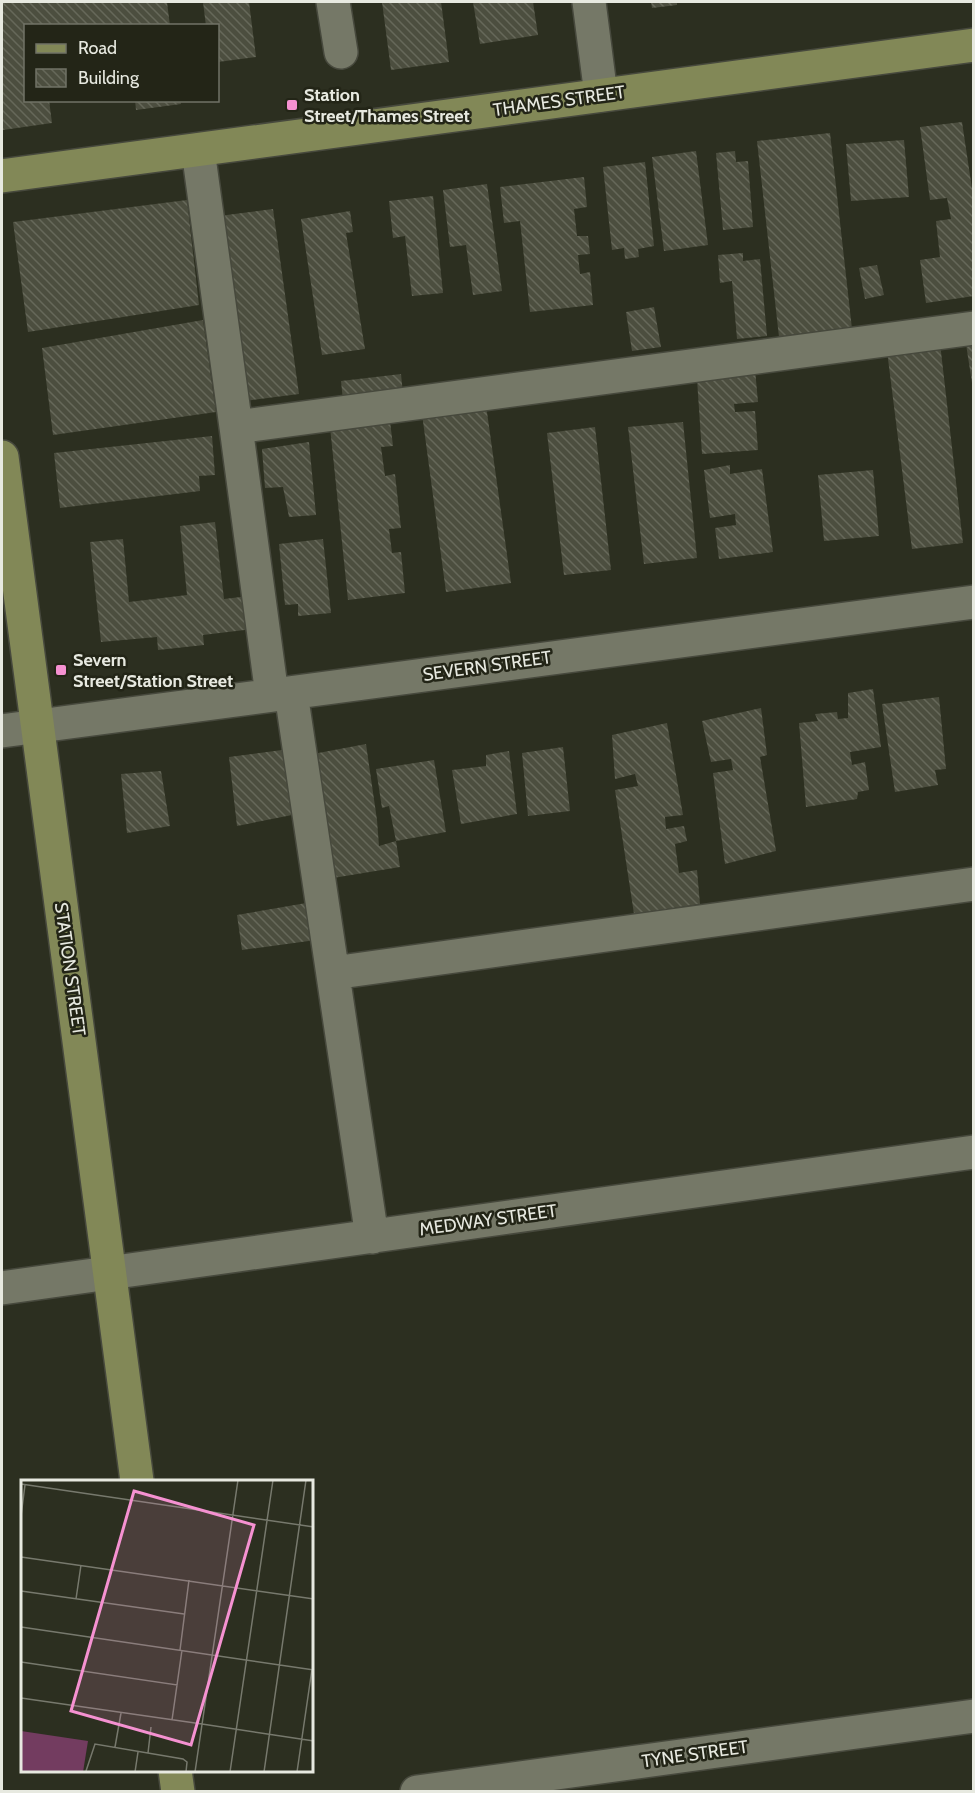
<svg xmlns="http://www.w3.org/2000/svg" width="975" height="1793" font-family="Cabin,sans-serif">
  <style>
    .building { fill: url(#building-back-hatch) }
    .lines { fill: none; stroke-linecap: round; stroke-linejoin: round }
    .minor-casing { stroke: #47493d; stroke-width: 36 }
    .major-casing { stroke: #47493d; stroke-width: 36 }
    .minor { stroke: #757867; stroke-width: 33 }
    .major { stroke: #828857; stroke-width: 33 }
    .poi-dot { fill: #f591d1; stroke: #232517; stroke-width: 2 }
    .labels { text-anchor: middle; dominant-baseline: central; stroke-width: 5; stroke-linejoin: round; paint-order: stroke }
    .poi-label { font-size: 18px; font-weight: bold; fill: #e7e9e0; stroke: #232517; text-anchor: start }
    .street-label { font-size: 18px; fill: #e7e9e0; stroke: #232517 }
    .inset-road { fill: none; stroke: #77796d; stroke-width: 1.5 }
    .view { fill: #f591d1; fill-opacity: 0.15; stroke: #f591d1; stroke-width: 3 }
    .inset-edge { fill: none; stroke: #e7e9e0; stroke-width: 3 }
  </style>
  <defs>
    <pattern id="building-back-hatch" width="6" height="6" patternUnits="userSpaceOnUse" patternTransform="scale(1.5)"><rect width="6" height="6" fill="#4c4e3f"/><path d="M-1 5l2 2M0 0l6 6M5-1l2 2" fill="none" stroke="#66685a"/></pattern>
  </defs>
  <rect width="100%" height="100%" fill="#2c2f20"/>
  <path class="building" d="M2 2H167L170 26H26V100H49L52 123 3 130Z
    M203 2H249L256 57 218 62V26H206Z
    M382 2H441L449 62 391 70Z
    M473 2H533L538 35 480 44Z
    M651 2H677V5L652 8Z
    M135 100H180L181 104 136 110Z
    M962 122 974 202V296L926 303 920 260 940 257 936 221 951 219 947 198 930 200 920 127Z
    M830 133 852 329 779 337 757 141Z
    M904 140 909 197 851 201 846 144Z
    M696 151 708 245 664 251 652 157Z
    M735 151 736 162 748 161 753 227 723 230 716 153Z
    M645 162 654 246 638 249 639 257 625 259 624 248 612 250 603 167Z
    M584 177 587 207 574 209 577 236H588L590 254 578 255 580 274 590 272 593 305 530 312 520 221 504 223 500 187Z
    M487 184 502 291 473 295 466 245 450 247 443 190Z
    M433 196 443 293 412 296 405 236 393 238 389 201Z
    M187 200 199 305 28 332 13 222Z
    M273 209 299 394 245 401 219 216Z
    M350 211 353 232 346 233 365 349 322 355 301 219Z
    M743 253V261L760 259 767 336 737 339 732 281 720 283 718 255Z
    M877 265 884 295 865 299 859 268Z
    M654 307 661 347 632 351 626 312Z
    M203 320 216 412 53 435 42 348Z
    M940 343 963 543 912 549 887 351Z
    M974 343V383H972L966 344Z
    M755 369 758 402 734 404 735 412 755 411 758 450 702 454 697 379Z
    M401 374 403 394 343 401 341 381Z
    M486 405 511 583 446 592 422 414Z
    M390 421 393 446 381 447 385 476 395 474 401 528 389 529 392 553 401 552 405 593 348 600 330 427Z
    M683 422 697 558 644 564 628 427Z
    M595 427 611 570 564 575 547 433Z
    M212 436 215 475 199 476 200 491 60 508 54 453Z
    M309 442 316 515 289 517 283 487 265 488 262 449Z
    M730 465V474L762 469 773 552 719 559 715 528 736 525 735 514 710 518 704 470Z
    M873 470 879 536 824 541 818 475Z
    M215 522 224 599 249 596 253 629 203 635 204 645 158 650 157 637 101 642 90 542 123 539 129 602 187 595 180 526Z
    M323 539 331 613 298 616V604L285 605 279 544Z
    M873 689 881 747 850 752 852 765 865 762 869 790 858 792 857 799 806 807 799 723 818 721 815 714 837 712 838 719 848 718V693Z
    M939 697 946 769 935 770 938 785 895 792 882 704Z
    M761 708 767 755 760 757 776 851 725 864 713 773 733 770 731 759 711 762 702 721Z
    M667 723 683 815 665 817 666 829 684 826 687 841 675 844 679 873 697 870 700 904 634 914 615 790 638 786 635 774 615 779 612 735Z
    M366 744 377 820 379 846 396 841 400 867 333 878 313 754Z
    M563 747 570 811 528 816 522 753Z
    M282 750 292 815 237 826 229 757Z
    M509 751 517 814 461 824 452 770 486 766V755Z
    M434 760 446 832 396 841 389 806 382 808 376 769Z
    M161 771 170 826 127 833 121 774Z
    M312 902 316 940 242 950 237 915Z"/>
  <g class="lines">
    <defs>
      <path id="minor" d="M333 2 341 52
        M589 2 601 95
        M198 150 236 427
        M291 693 372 1237
        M272 695 236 427 974 328
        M2 731 974 602
        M333 973 974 884
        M2 1288 974 1152
        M417 1792 974 1716"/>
      <path id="major" d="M2 176 974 45
        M2 457 137 1481
        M175 1770 178 1792"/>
    </defs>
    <use href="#minor" class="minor-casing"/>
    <use href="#major" class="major-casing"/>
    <use href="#minor" class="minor"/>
    <use href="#major" class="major"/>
  </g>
  <g class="poi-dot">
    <rect x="286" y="99" width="12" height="12" rx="3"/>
    <rect x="55" y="664" width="12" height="12" rx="3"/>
  </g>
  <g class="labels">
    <g class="poi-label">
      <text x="304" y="95">Station<tspan x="304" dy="21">Street/Thames Street</tspan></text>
      <text x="73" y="660">Severn<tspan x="73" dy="21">Street/Station Street</tspan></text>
    </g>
    <g class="street-label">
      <text transform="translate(559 101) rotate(-8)">THAMES STREET</text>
      <text transform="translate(487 666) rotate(-8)">SEVERN STREET</text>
      <text transform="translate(70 969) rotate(82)">STATION STREET</text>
      <text transform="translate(488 1220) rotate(-8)">MEDWAY STREET</text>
      <text transform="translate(695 1754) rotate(-8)">TYNE STREET</text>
    </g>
  </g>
  <g transform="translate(21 1480)">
    <rect width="292" height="292" fill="#2c2f20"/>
    <path d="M0 251 67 261 62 292H0Z" fill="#733c60"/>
    <path class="inset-road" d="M0 4 293 47M0 36 4 5M0 77 293 119M0 111 163 134M55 119 60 85M0 147 293 190M159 170 168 100M0 182 156 205 161 170M0 218 181 244M151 240 156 205M181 244 293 261M94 267 100 233M127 273 130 247M65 291 74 264 162 279 166 282 165 292M114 292 117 272M174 292 217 0M209 292 252 0M243 292 285 0M276 292 291 189"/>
    <path class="view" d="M113 11 233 45 170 265 50 231Z"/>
    <rect width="292" height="292" class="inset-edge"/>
  </g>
  <rect width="975" height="1793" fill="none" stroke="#e7e9e0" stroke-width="6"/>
  <rect x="24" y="24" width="195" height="78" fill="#232517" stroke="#717367" stroke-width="1.5"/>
  <rect x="36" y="44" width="30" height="9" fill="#828857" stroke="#717367" stroke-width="1.5"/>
  <text x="78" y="54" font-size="18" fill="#e7e9e0">Road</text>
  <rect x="36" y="69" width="30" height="18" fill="url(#building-back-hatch)" stroke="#717367" stroke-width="1.5"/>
  <text x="78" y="84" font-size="18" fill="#e7e9e0">Building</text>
</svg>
